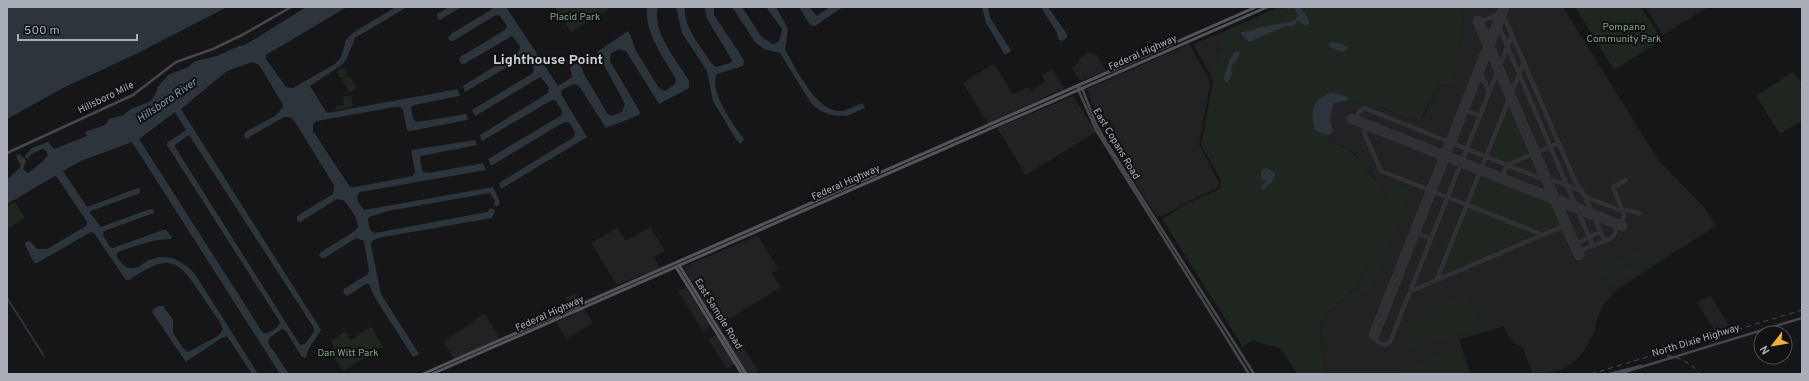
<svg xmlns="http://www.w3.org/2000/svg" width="1809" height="381" font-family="Overpass,sans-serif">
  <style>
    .built { fill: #222225 }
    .green { fill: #1e261f }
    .water { fill: #2c353c; fill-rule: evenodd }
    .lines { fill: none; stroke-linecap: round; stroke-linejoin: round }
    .canal { stroke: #2c353c; stroke-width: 2 }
    .taxiway { stroke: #303135; stroke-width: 4.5 }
    .runway { stroke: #303135; stroke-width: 11 }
    .secondary { stroke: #45474d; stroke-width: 2.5 }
    .primary { stroke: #53555c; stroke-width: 3 }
    .rail { stroke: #4a4c52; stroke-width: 1; stroke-dasharray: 5 4; stroke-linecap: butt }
    .labels { text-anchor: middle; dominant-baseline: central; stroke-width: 4; stroke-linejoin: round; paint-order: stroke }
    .park-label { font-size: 10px; fill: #7fa381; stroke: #111113 }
    .street-label { font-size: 10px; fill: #a8adb8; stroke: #111113 }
    .water-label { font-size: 11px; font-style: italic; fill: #7f9bb3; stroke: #111113 }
    .district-label { font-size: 14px; font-weight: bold; fill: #c9ccd4; stroke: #111113 }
  </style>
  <rect width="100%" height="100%" fill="#161618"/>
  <path class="built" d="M1460 7H1563L1659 161 1705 208 1716 226 1616 290 1603 305 1595 324 1596 328 1584 351 1573 363 1562 369 1545 374H1533L1522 346H1519L1508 336 1504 326 1459 340 1471 374H1325L1320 331 1322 318 1359 285 1360 275 1373 259 1375 178 1364 167 1353 152 1329 139 1327 135 1332 129 1330 122 1333 105 1335 102 1349 100 1367 102 1412 120 1416 121 1422 118 1440 84 1451 87 1464 15Z
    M1645 7H1708L1663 35Z
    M1218 34 1217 40 1221 53 1210 74 1194 46 1197 42Z
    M1189 44 1209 79 1210 86 1199 144 1219 183 1217 188 1190 201 1161 217 1156 215 1102 130 1087 89Z
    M1089 52 1097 55 1106 71 1080 81 1072 68 1080 61 1079 58Z
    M994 63 1013 94 1029 87 1031 90 1045 82 1042 75 1052 69 1064 88 988 124 963 83Z
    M1073 96 1096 132 1026 175 997 128Z
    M650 227 665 251 654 257 660 268 617 285 591 243 617 228 626 241Z
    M756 236H758L778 268 772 273 781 287 728 320 731 327 724 331 721 330 685 270 686 266Z
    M686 288 710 326 703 331 678 291Z
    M575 293 593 323 566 339 556 322 573 315 565 298Z
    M1710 295 1731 328 1716 333 1697 303Z
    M485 313 500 339 454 359 443 341 475 321 474 320Z
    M732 330 758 371 754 374H747L739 361 727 369 708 339 716 335 718 338Z"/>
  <path class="green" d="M555 7H607L609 9 571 32Z
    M1279 7H1460L1464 14 1452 87 1440 84 1420 120H1412C1383 108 1367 99 1335 102 1328 111 1331 122 1333 132L1327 135 1329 139 1352 152 1384 191C1383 207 1384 236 1378 250 1372 265 1361 268 1359 285L1322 318 1320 331 1325 374H1297L1281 349 1252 340 1243 347 1162 219 1187 204 1217 190 1221 187V180L1201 145 1213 81 1210 74 1221 51 1217 40 1218 34Z
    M1575 7H1641L1662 40 1614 70Z
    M337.5 73a4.5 4.5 0 1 1 9 0a4.5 4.5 0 1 1-9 0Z
    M1793 72 1802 83V121L1780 134 1756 96Z
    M349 75 357 88 349 93 342 79Z
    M351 95 353 107 337 110 336 106 344 105 343 97Z
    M1509 109H1511L1529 152 1528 154 1506 163 1495 158 1491 155 1498 129Z
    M1482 176 1553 205 1560 224 1541 233 1470 205 1469 204 1480 178Z
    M1396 184 1408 189 1410 192 1371 290 1344 303 1342 301 1360 286 1363 274 1376 257 1380 246 1386 192 1394 190Z
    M15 202 25 218 7 229V207Z
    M1469 208 1528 232 1530 237 1446 273 1444 268 1467 210Z
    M1629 249 1643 255 1601 280 1598 272 1622 258Z
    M1647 255 1661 258 1646 268 1600 289 1603 281Z
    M1460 295H1466L1483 325 1481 328 1407 351H1400L1399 345 1403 333 1437 304Z
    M371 326 383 347 343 371 330 351 335 348 331 341 345 331 351 340Z
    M1458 347 1469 374H1394L1417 363Z"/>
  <path class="water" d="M7 7H227L138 53 63 88 7 119Z
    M306 7H347L266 55V59L286 87 293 88 335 64 341 57 346 40 354 32 396 7H407L355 38 347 58 343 64 310 86 327 113 458 89 460 96 414 105 411 107 413 119 417 122 466 114 468 120 410 131 407 130 403 110 400 107H395L317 121 313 124V131L350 187H355L413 176 415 172 411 150 475 140 477 145 421 156 420 160 423 172 429 173 483 163 486 170 360 192C354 199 360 204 364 210L493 187 500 202 497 207 493 205 495 201 490 193 388 211 369 217 368 220 370 230 375 233 487 212 491 208 495 211 492 218 378 238 372 241 371 245 381 294 419 354 413 357 374 296 369 284H366L347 296 343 293 344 289 368 274 369 270 364 241 356 238 325 258H322L319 255 321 252 352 233 358 227C358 218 350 207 343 200L337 199 300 222 297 221V216L333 194 334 185 293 119 290 117H284L246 139 244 136 245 132 275 116 283 107 282 103 261 68 259 65 252 62 227 71 181 109 321 330 308 350 306 358 302 357 286 331 282 329 269 338 268 343 289 374H280L132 142 81 161 63 171 87 207 138 188 140 189V193L91 211 90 213 101 227 150 209 154 210V213L104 231 103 235 110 247 113 248 163 230H166L172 237 171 239C152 239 136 246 118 252L116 256C120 261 123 267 130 268 137 270 143 263 149 260 167 252 183 261 195 274L258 374H252L227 336 220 339 186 362 152 312 153 310 158 306H163L173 320V333L183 348 188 352 218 336 223 330C220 319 210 309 204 299 178 259 171 252 129 280H126L94 233 91 232 37 263H34L25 245 26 242 30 241 37 249H47L86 226 87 222 57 177 55 176 7 204V180L21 166 16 156 20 154 22 158 24 157 26 161 23 169 28 173 41 163 48 155 46 151 42 149 31 154 30 156 27 159 25 156 32 148 48 142 54 149 87 136 85 132 105 125 109 119 123 115 131 109 151 101 157 91V88L168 75 188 67 195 61 217 56 239 46 245 45ZM175 112 186 130 167 143V145L280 322C278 328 269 334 263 333L139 139ZM189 135 314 328 313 333 305 344 300 345 175 147V145Z
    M449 7H461L440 20 438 19 437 14Z
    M493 7H506L558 86 572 77 570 67 577 63 580 64 584 74 607 113 611 116 622 112 625 104 597 52 628 31 630 34 636 51 659 88 665 91 675 84 676 79C664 58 644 32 647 7H658C652 34 677 59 689 81V88L659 104 626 51 619 49 611 53 610 61 640 112 639 115 606 128 579 86 573 84 562 90 561 94 587 137 501 189 499 183 574 137 575 132 570 123 564 122 491 166 488 159 562 115 561 109 556 101 552 100 482 141 480 135 548 93 549 88 541 77 537 79 475 116 472 110 533 73 534 68 527 57 522 58 465 92 463 86 519 51 520 46 512 36 464 64 461 63 459 60 460 57 505 30 507 26 500 16 496 15 453 41H450L448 38 451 34 491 10Z
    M676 7H685C683 27 702 48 712 64L716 67 731 63 732 60 706 17 705 7H714V15L744 60 743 66 717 74C708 88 733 126 743 137L744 140 741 144 737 141 713 101 707 71 682 33Z
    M732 7H742L761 36 772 44C780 43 781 37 782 29L766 7H776L788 29 785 50C797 69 816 113 842 111 848 110 856 106 862 103L865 108 847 116 830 115 819 110 811 103 780 53 764 49 755 42Z
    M799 7H809L817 16 830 7H843L815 26 810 25Z
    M982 7H988L990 18 1010 49 1011 51 1005 55 986 23Z
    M1041 7H1048L1067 34V38L1061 41 1058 39 1057 33Z
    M1287 7H1300L1308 18 1309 24 1307 26 1298 21 1293 26H1286L1249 42 1241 34 1242 32 1252 31 1257 28 1294 21 1298 16 1295 8 1287 9Z
    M1330 42 1340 43 1347 47V50L1341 52 1330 47 1328 44Z
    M1235 52H1239V57L1231 67 1232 74 1228 82H1227L1224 79C1225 72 1230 56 1235 52Z
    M1331 93 1344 95 1349 100 1334 103 1330 119 1333 132 1329 135 1320 133 1314 129C1311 112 1311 99 1331 93Z
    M1267 168 1275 173V176L1272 182 1263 190 1261 187 1267 179 1262 181 1261 173 1262 170Z"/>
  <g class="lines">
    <path class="canal" d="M7 298 44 356"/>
    <path class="taxiway" d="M1489 18H1493L1496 20 1593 246
      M1480 27 1482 21 1496 15H1501L1505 19 1575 181 1584 194 1603 238 1608 240
      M1480 70 1489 93
      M1475 82 1479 79 1486 83
      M1464 110 1480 116
      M1362 123 1358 120 1357 116 1360 110 1364 108 1542 179 1556 181 1581 191 1586 197 1622 211C1625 215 1624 220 1620 223H1616
      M1373 127 1367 128 1364 133 1381 171 1543 235
      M1502 178 1506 167 1509 164 1559 143
      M1626 180 1613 187 1623 212 1627 210 1639 213
      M1415 232 1431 239
      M1572 240 1578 243 1599 232V229
      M1574 246 1582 250 1610 239 1614 235 1618 224
      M1437 279 1524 62
      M1411 291 1566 225
      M1374 335 1378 342 1385 345 1390 342 1512 35"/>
    <path class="runway" d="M1478 21 1579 255
      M1352 119 1622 226
      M1374 335 1503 10"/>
    <path class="secondary" d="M1080 85 1078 89 1096 130 1249 374
      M1082 88 1096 124 1105 140 1254 374
      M7 153 133 95 176 62 213 49 244 34 291 7
      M1609 374 1641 366
      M1618 374 1802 318"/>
    <path class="primary" d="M679 265 746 374
      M676 267 742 374
      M423 374 1256 7
      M432 374 1267 7"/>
    <path class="rail" d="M1658 356C1675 354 1689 361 1700 374
      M1591 374 1802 310"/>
  </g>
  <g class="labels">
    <g class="park-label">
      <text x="575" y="17">Placid Park</text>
      <text x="1624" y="27">Pompano<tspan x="1624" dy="12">Community Park</tspan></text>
      <text x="348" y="353">Dan Witt Park</text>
    </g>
    <g class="street-label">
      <text transform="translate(1143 53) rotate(-24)">Federal Highway</text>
      <text transform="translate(106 98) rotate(-26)">Hillsboro Mile</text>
      <text transform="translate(1116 144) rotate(59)">East Copans Road</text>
      <text transform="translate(846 183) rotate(-24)">Federal Highway</text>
      <text transform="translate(550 314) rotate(-24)">Federal Highway</text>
      <text transform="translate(718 314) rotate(58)">East Sample Road</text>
      <text transform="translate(1696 341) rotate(-17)">North Dixie Highway</text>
    </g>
    <g class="water-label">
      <text transform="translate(167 101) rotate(-34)">Hillsboro River</text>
    </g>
    <g class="district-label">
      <text x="548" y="60">Lighthouse Point</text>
    </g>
  </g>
  <rect width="1809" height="381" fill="none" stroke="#a8adb8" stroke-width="16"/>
  <g transform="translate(1773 345) rotate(239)"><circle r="19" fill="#111113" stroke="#4d4f55"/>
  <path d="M0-3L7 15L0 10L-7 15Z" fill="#f2b134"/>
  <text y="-6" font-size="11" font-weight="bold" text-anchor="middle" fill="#a8adb8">N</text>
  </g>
  <path d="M18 34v6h119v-6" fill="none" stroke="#a8adb8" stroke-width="2"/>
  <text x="24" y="34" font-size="12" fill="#a8adb8" stroke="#111113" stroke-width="3" paint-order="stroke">500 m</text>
</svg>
